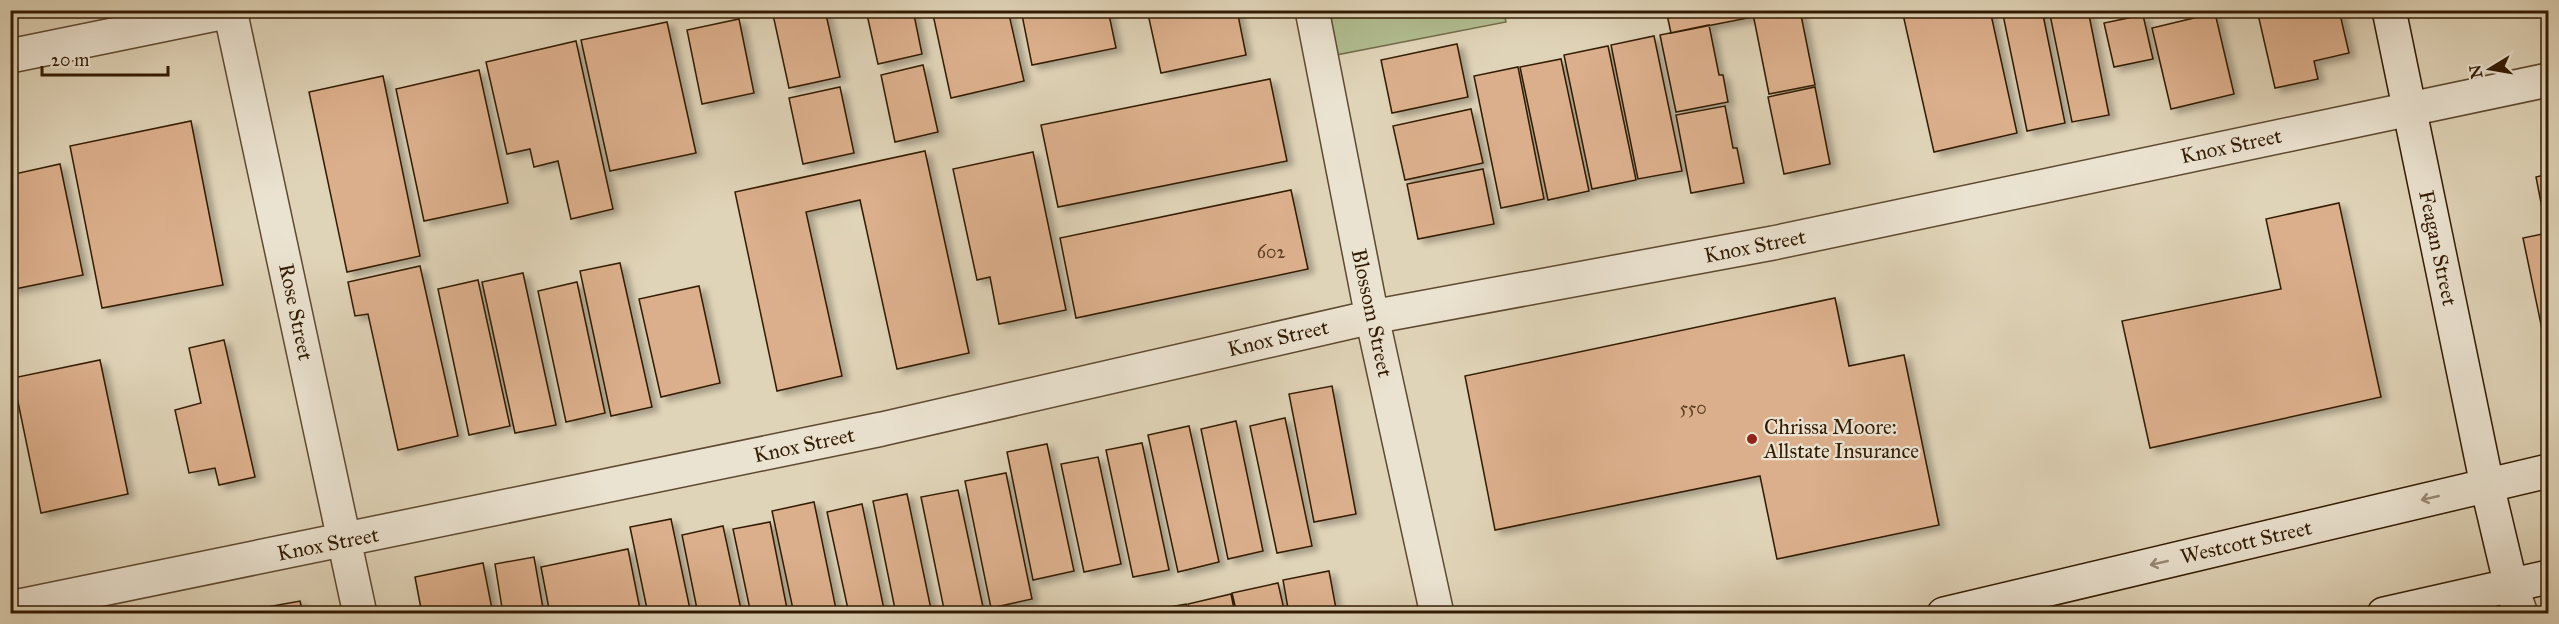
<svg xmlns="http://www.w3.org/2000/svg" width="2559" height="624" font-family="'IM FELL Great Primer',serif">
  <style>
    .green { fill: #b1bd90; stroke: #726c49; stroke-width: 1.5 }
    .building { fill: #dcaf8c; stroke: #331b02; stroke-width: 1.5; filter: url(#shadow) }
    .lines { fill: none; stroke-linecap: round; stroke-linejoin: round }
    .street-casing { stroke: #5e4930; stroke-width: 36 }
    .secondary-casing { stroke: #331b02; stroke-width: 36 }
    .street { stroke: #ebe3d1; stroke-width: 33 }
    .secondary { stroke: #ebe3d1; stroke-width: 33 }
    .oneway { stroke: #988974 }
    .poi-dot { fill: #8f2418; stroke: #ebe3d1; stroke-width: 2 }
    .labels { text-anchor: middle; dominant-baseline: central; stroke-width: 4.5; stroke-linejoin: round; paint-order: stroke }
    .number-label { font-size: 18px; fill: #5d4024 }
    .street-label { font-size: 21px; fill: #331b02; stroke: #ebe3d1 }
    .poi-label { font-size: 21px; fill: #331b02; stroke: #ebe3d1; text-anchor: start }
  </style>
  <defs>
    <filter id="shadow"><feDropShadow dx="6" dy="4" stdDeviation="3" flood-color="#0004"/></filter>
  </defs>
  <rect width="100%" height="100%" fill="#e0d4b8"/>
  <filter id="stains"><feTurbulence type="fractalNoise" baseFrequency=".00333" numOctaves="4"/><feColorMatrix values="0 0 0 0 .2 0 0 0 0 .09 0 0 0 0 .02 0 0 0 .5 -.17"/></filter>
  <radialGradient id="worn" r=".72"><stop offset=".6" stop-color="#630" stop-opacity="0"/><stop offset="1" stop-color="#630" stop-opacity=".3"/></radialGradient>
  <path class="green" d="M1328 11H1504L1506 22 1336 55Z"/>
  <path class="building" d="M772 10H825L840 77 789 88Z
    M866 10H913L922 54 878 64Z
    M932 10H1008L1024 81 951 98Z
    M1021 10H1108L1116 48 1032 65Z
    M1163 10H1237L1246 55 1161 73 1148 14Z
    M1666 10H1757L1758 13 1753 14V17L1671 33Z
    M1770 10H1800L1815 85 1769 94 1753 14Z
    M1902 10H1990L2017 133 1934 152Z
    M2002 10H2042L2065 123 2027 131Z
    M2049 10H2088L2109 115 2072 122Z
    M2257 10H2339L2349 53 2314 61 2318 79 2275 88Z
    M2215 13 2234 94 2171 109 2152 28Z
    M2143 15 2153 59 2114 67 2104 23Z
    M739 19 754 93 702 104 687 30Z
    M667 22 696 153 610 171 581 40Z
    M1709 25 1719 75H1723L1728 102 1676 112 1660 35Z
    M1654 36 1682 171 1638 179 1611 45Z
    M576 41 613 209 571 219 558 161 534 167 530 149 507 154 486 62Z
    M1457 44 1468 97 1392 113 1381 60Z
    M1608 46 1636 180 1592 189 1564 55Z
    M1561 59 1589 191 1548 200 1520 67Z
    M923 65 938 132 895 142 881 75Z
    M1518 67 1544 199 1501 208 1474 76Z
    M479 70 508 203 424 221 396 89Z
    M383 76 420 256 347 272 309 92Z
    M1270 79 1287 161 1058 207 1041 125Z
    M840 87 854 153 803 164 789 98Z
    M1815 87 1830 164 1784 174 1768 97Z
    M1725 106 1733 148H1737L1744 183 1691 193 1676 115Z
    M1471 109 1483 163 1405 180 1393 126Z
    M191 121 223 285 102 308 70 146Z
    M925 151 969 353 897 369 860 200 806 212 842 376 777 391 735 192Z
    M1033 152 1066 310 999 324 990 277 977 280 953 169Z
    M60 164 83 275 10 290V175Z
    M1483 169 1494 224 1418 239 1407 184Z
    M2548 174V358L2523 238 2547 233 2536 177Z
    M1291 190 1308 269 1076 318 1060 238Z
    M2339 203 2381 397 2150 448 2122 321 2281 289 2266 219Z
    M620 263 652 407 611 416 580 271Z
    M420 266 458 436 398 450 368 314 355 316 348 282Z
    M523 273 556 425 515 433 482 282Z
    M478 280 510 426 469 435 438 289Z
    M577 282 605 413 566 422 538 291Z
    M699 286 720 383 661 397 639 299Z
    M1835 298 1849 366 1904 355 1939 525 1777 559 1760 476 1495 530 1465 376Z
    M224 340 255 477 219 485 215 468 189 473 175 410 201 403 189 348Z
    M100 360 128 494 41 513 13 378Z
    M1332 386 1356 514 1314 522 1289 394Z
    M1285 418 1312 546 1277 553 1250 426Z
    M1236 421 1263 551 1228 559 1201 429Z
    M1189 426 1219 562 1178 572 1148 435Z
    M1142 443 1169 570 1133 577 1106 450Z
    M1047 444 1074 571 1033 580 1007 452Z
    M1098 457 1121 564 1084 572 1061 464Z
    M1006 473 1032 599 991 608 965 481Z
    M958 490 983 607 945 614 921 497Z
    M907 494 932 614H896L873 501Z
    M814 502 837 614H794L772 511Z
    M862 504 885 614H849L827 512Z
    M671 519 691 614H648L630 527Z
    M770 522 788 614H751L733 529Z
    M723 526 742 614H698L682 535Z
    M628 549 641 614H550L541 567Z
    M534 557 544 614H503L495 564Z
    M483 563 493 614H422L415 577Z
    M1329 571 1337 614H1289L1283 580Z
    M1278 583 1285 614H1237L1232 593Z
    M1231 594 1235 614H1190L1188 604Z
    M300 601 303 614H229Z
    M1186 604 1188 614H1142L1141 612Z"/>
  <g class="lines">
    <defs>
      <path id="street" d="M230 10 360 614
        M1312 10 1372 317 1437 614
        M10 56 235 10
        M2511 586 2521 614
        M10 608 882 429 1372 317 1773 243 2548 80"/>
      <path id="secondary" d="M2389 10 2487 485 2511 586
        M1944 614 2548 471
        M2384 614 2548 577"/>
    </defs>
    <use href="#street" class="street-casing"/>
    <use href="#secondary" class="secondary-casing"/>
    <use href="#street" class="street"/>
    <use href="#secondary" class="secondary"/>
  </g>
  <defs><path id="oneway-shaft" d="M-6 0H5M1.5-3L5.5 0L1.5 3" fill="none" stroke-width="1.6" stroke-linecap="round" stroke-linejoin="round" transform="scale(1.5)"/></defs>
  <g class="oneway">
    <use href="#oneway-shaft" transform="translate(2430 498) rotate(167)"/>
    <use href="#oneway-shaft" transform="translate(2159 563) rotate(167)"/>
  </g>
  <circle class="poi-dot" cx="1752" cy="439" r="6"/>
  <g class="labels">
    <g class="number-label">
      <text x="1271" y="252">602</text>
      <text x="1693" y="408">550</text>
    </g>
    <g class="street-label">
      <text transform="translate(2231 146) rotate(-12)">Knox Street</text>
      <text transform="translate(1755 246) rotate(-11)">Knox Street</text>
      <text transform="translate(2438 248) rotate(78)">Feagan Street</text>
      <text transform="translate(296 312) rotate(78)">Rose Street</text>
      <text transform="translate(1372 313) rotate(78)">Blossom Street</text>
      <text transform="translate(1278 338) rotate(-13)">Knox Street</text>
      <text transform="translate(804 445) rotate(-12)">Knox Street</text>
      <text transform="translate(2246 542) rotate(-13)">Westcott Street</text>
      <text transform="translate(328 544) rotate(-11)">Knox Street</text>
    </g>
    <g class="poi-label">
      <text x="1764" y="427">Chrissa Moore:<tspan x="1764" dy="24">Allstate Insurance</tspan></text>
    </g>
  </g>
  <rect width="2559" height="624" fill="none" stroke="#e0d4b8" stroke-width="36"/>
  <rect x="12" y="12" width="2535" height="600" fill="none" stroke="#331b02" stroke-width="3"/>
  <rect x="18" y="18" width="2523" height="588" fill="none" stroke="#331b02" stroke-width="1.5"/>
  <g transform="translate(2490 69) rotate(259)" stroke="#ebe3d1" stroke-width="4.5" paint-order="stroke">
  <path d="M0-4.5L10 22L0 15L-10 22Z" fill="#331b02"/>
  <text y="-9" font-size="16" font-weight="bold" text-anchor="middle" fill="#331b02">N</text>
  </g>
  <path d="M42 66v9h126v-9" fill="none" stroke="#331b02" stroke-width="3"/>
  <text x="51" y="66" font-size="18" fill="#331b02" stroke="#ebe3d1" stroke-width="4.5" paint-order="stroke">20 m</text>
  <rect width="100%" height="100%" filter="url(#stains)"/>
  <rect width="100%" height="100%" fill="url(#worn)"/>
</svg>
